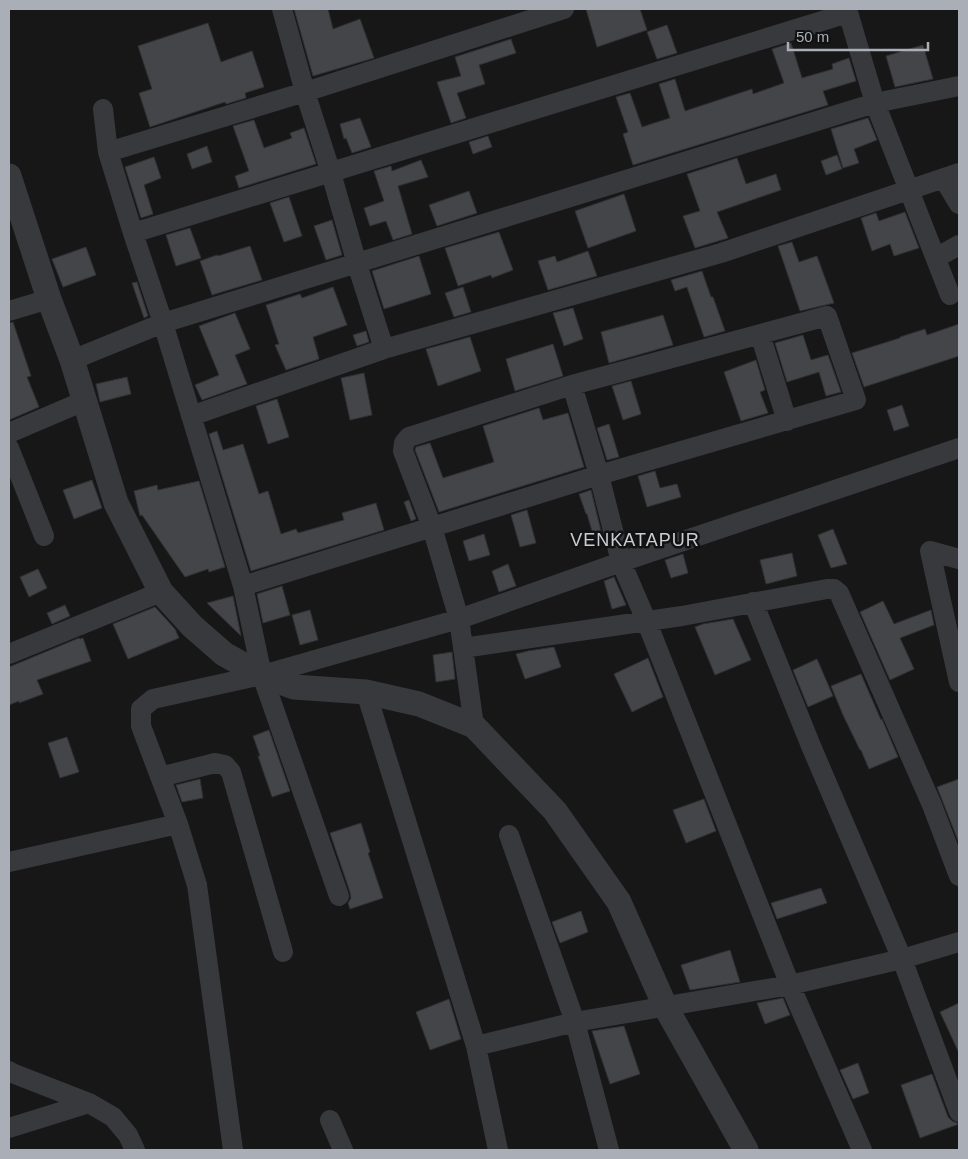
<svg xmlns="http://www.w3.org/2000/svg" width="968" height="1159" font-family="Helvetica,sans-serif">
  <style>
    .building { fill: #444548; stroke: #313134 }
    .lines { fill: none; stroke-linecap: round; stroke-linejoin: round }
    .minor { stroke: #38393d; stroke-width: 20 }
    .tertiary { stroke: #38393d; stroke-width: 25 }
    .labels { text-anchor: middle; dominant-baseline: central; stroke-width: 5; stroke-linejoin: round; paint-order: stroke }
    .neighbourhood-label { font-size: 18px; letter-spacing: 1px; fill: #caced3; stroke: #121213 }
  </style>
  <rect width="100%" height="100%" fill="#171718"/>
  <path class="building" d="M294 9H328L333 29 360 19 374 58 313 76Z
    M586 9H640L647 30 597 47Z
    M208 23 221 62 252 51 264 87 245 93 246 98 226 104 225 102 150 127 139 93 152 89 138 46Z
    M667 25 677 53 657 59 647 32Z
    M511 39 516 53 479 65 485 84 457 93 466 118 451 123 437 82 461 76 455 57Z
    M791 43 802 78 833 69 832 64 849 58 856 81 823 91 828 105 633 165 623 134 628 132 616 97 630 93 642 127 670 118 659 84 675 79 685 111 752 89 753 94 784 83 772 49Z
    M923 45 933 79 895 87 886 56Z
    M360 118 371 147 352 153 346 138 344 139 340 124Z
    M868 118 877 140 854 149 859 163 843 168 831 129Z
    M254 120 264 148 292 138 290 133 304 128 316 164 239 188 235 176 249 171 233 126Z
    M488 136 492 147 473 154 469 142Z
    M207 146 212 162 192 169 187 154Z
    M837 155 842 169 826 175 821 161Z
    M154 157 161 178 144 185 153 214 141 218 125 167Z
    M737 158 746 184 776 174 781 190 717 212 728 238 695 248 683 216 700 211 687 174Z
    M421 160 428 177 398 186 412 234 393 240 386 221 370 226 364 208 384 201 374 171 391 166 392 171Z
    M469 191 477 213 437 226 429 205Z
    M624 194 636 231 588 248 575 211Z
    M289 197 302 236 284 242 270 203Z
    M905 212 919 248 894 256 890 244 872 251 861 218 876 213 879 221Z
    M332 220 342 255 326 260 314 226Z
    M190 228 201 258 176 266 166 235Z
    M499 232 513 270 492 278 491 275 458 286 445 248Z
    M792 242 799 262 817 256 834 303 800 311 778 246Z
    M250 246 262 280 212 295 200 261 217 255 218 256Z
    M86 247 96 275 63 287 52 259Z
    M588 251 597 276 548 290 538 261 555 256 557 262Z
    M419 256 431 294 384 309 372 271Z
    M702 271 711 297H713L725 331 704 337 687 287 675 291 671 280Z
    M137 282 148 316 144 318 132 283Z
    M333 287 347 325 313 337 319 359 286 370 275 345 279 344 266 305 300 294 302 298Z
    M463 287 471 312 454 317 445 293Z
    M573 308 583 339 564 346 553 313Z
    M235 313 250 349 235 355 247 384 202 400 195 385 219 375 199 326Z
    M663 315 673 345 609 363 601 332Z
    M13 322 31 376 27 377 39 407 9 420V323Z
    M959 324V356L864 387 852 353 900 338V337L925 329 927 335Z
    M366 331 369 342 357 346 353 335Z
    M803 335 811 360 828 355 841 392 826 396 819 372 787 382 775 343Z
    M470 337 481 371 438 386 426 349Z
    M553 344 563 376 515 391 506 359Z
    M756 360 765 390 760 392 768 413 741 421 724 372Z
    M364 373 372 415 350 420 341 378Z
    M127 377 131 394 100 402 96 384Z
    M631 381 641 414 623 420 612 386Z
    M277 399 289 437 268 444 256 406Z
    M902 405 909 426 894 431 887 410Z
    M539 408 543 420 568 413 584 467 439 512 415 450 416 447 430 443 443 478 494 462 483 426Z
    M609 424 619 457 607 460 597 428Z
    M217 431 223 450 243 444 259 494 268 491 281 534 296 529 298 533 344 520 342 513 376 503 384 530 251 571 209 434Z
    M655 471 660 488 677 484 681 497 647 507 638 476Z
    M92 480 102 508 74 519 63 490Z
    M199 481 225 567 209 572 208 569 185 577 142 515 140 516 134 491 157 485 158 490Z
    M591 490 604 543 596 545 587 514H586L579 494Z
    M409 500 416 519 411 521 404 502Z
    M527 510 536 543 520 547 511 515Z
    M833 529 847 564 831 568 818 535Z
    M484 534 490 555 469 561 463 541Z
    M792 553 797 576 766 584 760 560Z
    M683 554 688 573 671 578 665 560Z
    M508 564 516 586 499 592 492 571Z
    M38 569 47 588 29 597 20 577Z
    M614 577 626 605 612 609 604 581Z
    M282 586 290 615 263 623 257 594Z
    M233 596 241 636 207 603Z
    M883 601 894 624 931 610 934 625 900 638 914 669 890 680 860 612Z
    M65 605 70 616 52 624 47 613Z
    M155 607 175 629 179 638 128 659 113 624Z
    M310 610 318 640 300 645 292 615Z
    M733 619 751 660 715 675 695 627 703 624Z
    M79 638 80 639 83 638 91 661 37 680 43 694 19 703V701L9 705V667Z
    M554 647 561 667 525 679 516 654 528 651Z
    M452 652 455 679 436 682 433 655Z
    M648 658 663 697 632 712 614 674Z
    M817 659 833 696 808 707 793 670Z
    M861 674 881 720 882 719 898 757 869 769 861 750H860L843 715 831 686Z
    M269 730 290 791 272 797 258 756H260L253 736Z
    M67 737 79 772 60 778 48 743Z
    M200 779 203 798 182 802 176 785Z
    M959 779V843L937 787Z
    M704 799 716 831 686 843 673 810Z
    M361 823 370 852 368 853 383 898 350 909 348 903 351 898 350 892 330 833Z
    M821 888 827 903 777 919 771 903Z
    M581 911 588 932 560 943 552 922Z
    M730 950 740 982 690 990 681 965Z
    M783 998 790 1015 765 1024 757 1003Z
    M449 999 461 1039 430 1050 416 1012Z
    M959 1003V1053L940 1012Z
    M624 1026 640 1074 610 1084 592 1031Z
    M858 1063 869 1093 853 1099 840 1070Z
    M932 1074 948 1117 952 1121 959 1124 920 1138 901 1085Z"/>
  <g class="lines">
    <path class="minor" d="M282 9 305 92 331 173 357 264 384 349
      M847 9 875 103 950 295
      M103 109 108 152 133 233 163 323 243 586 262 675 339 896
      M108 152 305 92 564 9
      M944 179 959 204
      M133 233 848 13
      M936 258 959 245
      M9 311 49 299
      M760 334 787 421
      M72 360 163 323 875 103 959 86
      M191 416 384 349 721 253 959 173
      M9 433 84 401
      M9 448 44 536
      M959 559 930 551 959 682
      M243 586 599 475 856 400 827 316 572 385 599 475 621 562 646 620 790 985 862 1150
      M753 602 811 746 902 959 959 1112
      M463 648 682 616 827 589H834L839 593 932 805 959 876
      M9 654 161 592
      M366 692 476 1046 575 1022 790 985 902 959 959 942
      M474 726 459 619 432 527 403 451 404 443 409 437 572 385
      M160 777 215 763 225 765 231 772 283 952
      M509 835 575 1022 609 1150
      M9 862 178 824
      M476 1046 498 1150
      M9 1071 12 1073 89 1103 113 1117 128 1135 135 1150
      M330 1120 343 1150
      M9 1128 89 1103
      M233 1150 197 885 178 824 141 726V709L153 699 262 675 459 619 621 562 959 448"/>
    <path class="tertiary" d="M9 176 49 299 72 360 116 503 161 592 192 626 224 654 262 675 294 687 366 692 419 704 474 726 555 811 619 902 665 1006 746 1150"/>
  </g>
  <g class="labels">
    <g class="neighbourhood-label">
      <text x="635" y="540">VENKATAPUR</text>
    </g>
  </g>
  <rect width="968" height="1159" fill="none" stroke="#aaafb7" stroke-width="20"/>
  <path d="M788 42v8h140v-8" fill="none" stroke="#aaafb7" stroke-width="2.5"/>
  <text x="796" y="42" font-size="15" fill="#aaafb7" stroke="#121213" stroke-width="4" paint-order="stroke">50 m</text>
</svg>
